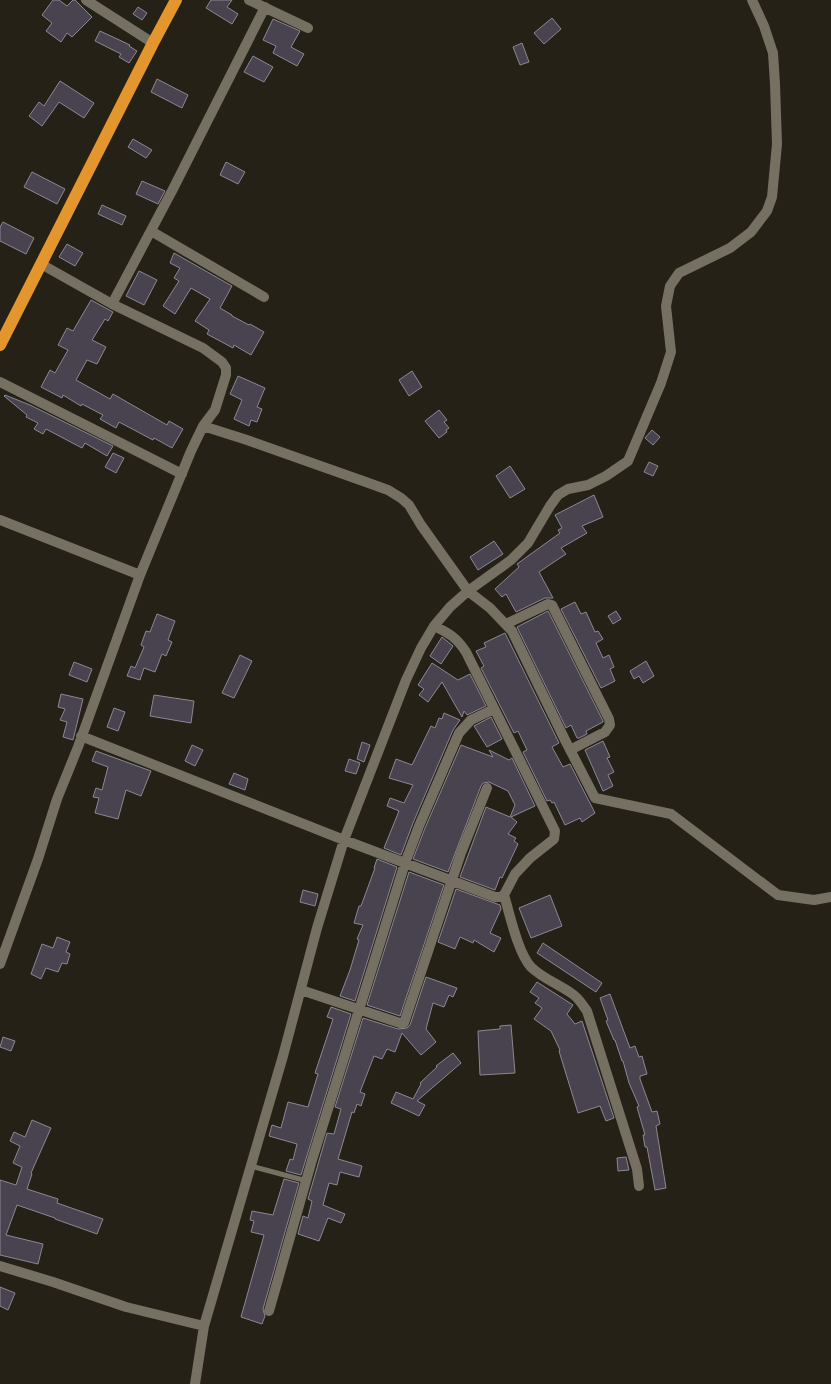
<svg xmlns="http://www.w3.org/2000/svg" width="831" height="1384" font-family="Rubik,sans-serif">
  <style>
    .building { fill: #48434f; stroke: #8c8794 }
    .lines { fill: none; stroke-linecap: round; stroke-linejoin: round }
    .lane { stroke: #767062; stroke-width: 5 }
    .street { stroke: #767062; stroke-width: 10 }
    .highway { stroke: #e3952e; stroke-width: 12 }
  </style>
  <rect width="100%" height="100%" fill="#262116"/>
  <path class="building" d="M53 0H59L67 6 73 0H75L92 17 72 37 67 33 61 42 46 31 52 23 42 15Z
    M211 0H232L227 7 238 14 232 24 206 8Z
    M138 7 147 13 142 20 133 14Z
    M552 18 561 29 544 44 534 33Z
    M273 19 300 31 291 47 304 54 297 66 273 53 276 46 263 40Z
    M100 31 130 45 129 46 137 51 129 63 119 57 121 54 95 41Z
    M522 43 529 62 520 65 513 47Z
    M253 56 273 67 264 82 244 72Z
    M157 79 188 95 182 108 151 92Z
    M60 81 94 103 84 118 59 102 42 126 29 116 39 102 44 106Z
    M133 139 152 150 146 158 128 147Z
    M226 162 245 172 238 184 220 175Z
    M32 172 65 189 57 204 24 187Z
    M142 181 165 191 158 204 136 194Z
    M102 205 126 216 122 225 98 214Z
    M3 222 34 238 26 254 0 241V227Z
    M67 244 83 253 75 266 59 257Z
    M174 253 232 286 220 308 232 315V316L249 325 250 324 264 332 251 355 234 345 233 348 207 334 209 330 195 321 210 299 191 288 175 314 163 306 179 281 174 278 180 268 170 263Z
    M139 271 157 280 144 305 126 296Z
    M91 300 113 312 108 321 105 319 92 340 106 347 97 364 87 360 76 380 110 399 113 394 167 425 169 421 183 429 172 448 154 438 153 440 119 422 116 428 100 419 103 415 82 404 81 406 63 395 62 398 41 387 50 370 55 373 68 350 58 345 67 328 73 331Z
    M412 371 422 387 409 396 399 380Z
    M238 376 265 388 257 407 262 409 257 422 251 420 249 426 234 419 242 400 230 394Z
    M5 395 30 405 113 446 107 456 85 443 82 448 46 429 43 434 34 429 38 423 26 417 27 415 4 396Z
    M439 410 447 420 444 422 449 428 446 430 447 432 439 438 425 421Z
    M652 430 660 437 653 445 645 438Z
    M113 453 124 458 116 473 105 467Z
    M649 462 658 466 653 476 644 472Z
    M510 466 525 489 510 498 496 476Z
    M594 495 603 517 582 526 587 533 561 548 566 554 539 572 553 598H545L516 612 506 594 502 597 495 589 519 567 517 564 560 533 558 530 562 528 555 515Z
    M494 541 503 554 478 570 470 557Z
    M575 602 581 614 586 612 595 632 598 631 603 639 596 643 603 658 609 655 614 667 610 669 615 681 601 688 561 609Z
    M548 611 603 721V722L586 731 587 734 579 738H577L571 725 566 728 517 627Z
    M616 611 621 619 613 624 608 616Z
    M157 614 175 621 168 640 172 642 166 656 162 654 155 672 144 668 140 680 127 676 131 666 135 668 144 647 141 645 146 631 150 632Z
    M505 633 559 743 552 747 563 767 570 764 595 813 582 822 580 818 565 825 554 802 552 803 550 800 547 801 523 752 527 750 518 731 514 733 481 668 484 666 476 651 486 647 484 643Z
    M442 637 453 646 441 664 430 656Z
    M240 655 252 661 234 698 222 693Z
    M646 661 654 676 643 683 639 676 634 679 630 671Z
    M74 662 92 669 87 682 69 675Z
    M432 663 458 680 470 674 486 706 467 715 464 711 462 717 442 682 428 702 419 695 424 689 418 685Z
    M61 694 83 699 73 740 63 737 67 722 60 720 65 709 58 707Z
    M154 695 194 701 191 723 150 716Z
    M114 708 125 712 118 731 107 727Z
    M444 713 460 720 453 730 413 823 401 855 384 848 399 811 387 806 390 798 404 803 413 785 389 778 396 759 412 765 431 726 435 728 439 718 442 719Z
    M491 717 502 739 487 747 474 726Z
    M603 741 610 757 607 758 614 772 608 775 613 786 603 791 585 750Z
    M362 742 370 745 364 762 357 759Z
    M192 745 203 750 195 766 185 761Z
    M461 745 493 757 489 750 509 760 512 758 535 806 511 817 517 822 508 834 516 838 514 841 518 844 502 878 500 877 495 890 460 877 486 807 510 817 515 805 508 791 489 782 483 783 481 786 448 872 413 859 425 828Z
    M96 751 151 771 141 796 126 790 118 819 95 813 99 798 93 797 96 788 102 790 108 767 92 761Z
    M349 759 360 763 356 774 345 771Z
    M234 773 248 779 245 790 229 784Z
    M377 859 397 867 355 1001 340 996 350 970 359 940 357 939 363 925 354 923 359 906H361L375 868H374Z
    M409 872 444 885 400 1016 367 1005Z
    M456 889 500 905 501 909 490 933 501 938 494 952 474 940 473 943 460 937 455 949 438 942Z
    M303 890 318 894 315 906 300 902Z
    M550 895 562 926 531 938 519 908Z
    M57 937 70 942 66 952 70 954 67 964 62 963 58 972 46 968 41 979 31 974 42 944 53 948Z
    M543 943 602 983 596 992 537 953Z
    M426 977 457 988 453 997 449 995 444 1007 433 1003 426 1029 436 1042 421 1055 402 1033 395 1052 387 1049 382 1059 374 1056 360 1092 365 1094 361 1106 357 1104 354 1113 352 1112 338 1159 362 1166 359 1177 340 1172 337 1185 329 1183 323 1205 345 1214 341 1223 328 1218 319 1241 298 1234 303 1216 308 1218 312 1201 308 1199 327 1133 334 1134 341 1109 335 1107 363 1018 398 1029 407 1028 410 1025Z
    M537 982 573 1005 567 1014 575 1024 582 1021 614 1118 606 1121 600 1106 578 1113 559 1051 560 1050 551 1031 534 1019 542 1008 535 1003 539 998 530 992Z
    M610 994 630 1048 635 1046 639 1057 642 1056 647 1074 640 1076V1079L652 1112 657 1111 660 1124 656 1126 666 1188 655 1190 647 1147H645L643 1135H645L637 1107 639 1106 629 1083 623 1061H622L615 1040H614L606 1021 608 1020 600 998Z
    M331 1007 351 1014 301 1175 286 1171 290 1159 293 1160 297 1144 269 1136 272 1125 281 1128 288 1102 308 1107 318 1074 315 1073 333 1019 327 1017Z
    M511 1025 515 1073 480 1075 478 1031 500 1029V1026Z
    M3 1037 15 1041 11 1051 0 1047Z
    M453 1053 461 1063 417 1101 425 1105 419 1116 391 1103 396 1092 413 1099 421 1084 420 1083 437 1067 436 1066Z
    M32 1120 51 1128 31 1173 32 1174 27 1189 58 1199 57 1203 103 1219 97 1234 55 1219V1218L17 1205 6 1235 43 1244 38 1264 0 1255V1180L16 1185 22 1167 13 1163 20 1146 10 1141 14 1132 25 1137Z
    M626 1157 629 1170 618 1171 617 1158Z
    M284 1179 299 1183 263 1309 265 1316 262 1324 241 1317 264 1235 251 1232 254 1221 250 1220 252 1211 273 1215Z
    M0 1287 15 1293 8 1310 0 1306Z"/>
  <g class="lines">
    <path class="lane" d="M251 1166 307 1181"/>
    <path class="street" d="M86 0 153 43
      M249 0 308 28
      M752 0 764 26 773 53 775 84 777 144 772 197 767 211 751 232 730 248 679 273 670 286 666 306 671 352 661 383 628 461 606 476 588 485 568 489 558 495 550 506 528 543 511 560 468 591 490 608 512 631 565 740 595 798 671 814 778 895 814 900 831 897
      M151 231 264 297
      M41 264 112 304 203 348 222 362 226 368V375L215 410 203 426 247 440 363 481 388 490 401 498 409 505 421 525 468 591 450 607 434 626 421 648 406 680 344 840 317 928 283 1056 204 1326 195 1384
      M112 304 173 189 265 7
      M0 382 182 474
      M0 520 140 575
      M506 624 548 604 552 605 609 719 610 725 605 732 570 750
      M81 736 344 840 495 897H500L504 895 515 874 530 858 554 839 555 831 466 652C457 638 449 633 434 626
      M504 895C510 915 518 953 531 967 542 978 558 984 571 993 578 997 582 1004 587 1011L637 1169 639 1186
      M0 964 38 859 57 799 78 747 140 575 191 451 203 426
      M301 990 400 1023H404L461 853 487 788
      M0 1266 53 1282 126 1307 204 1326
      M269 1311 312 1160 405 863 419 826 459 733 471 720 494 709"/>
    <path class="highway" d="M0 345 153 43 176 0"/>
  </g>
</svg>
